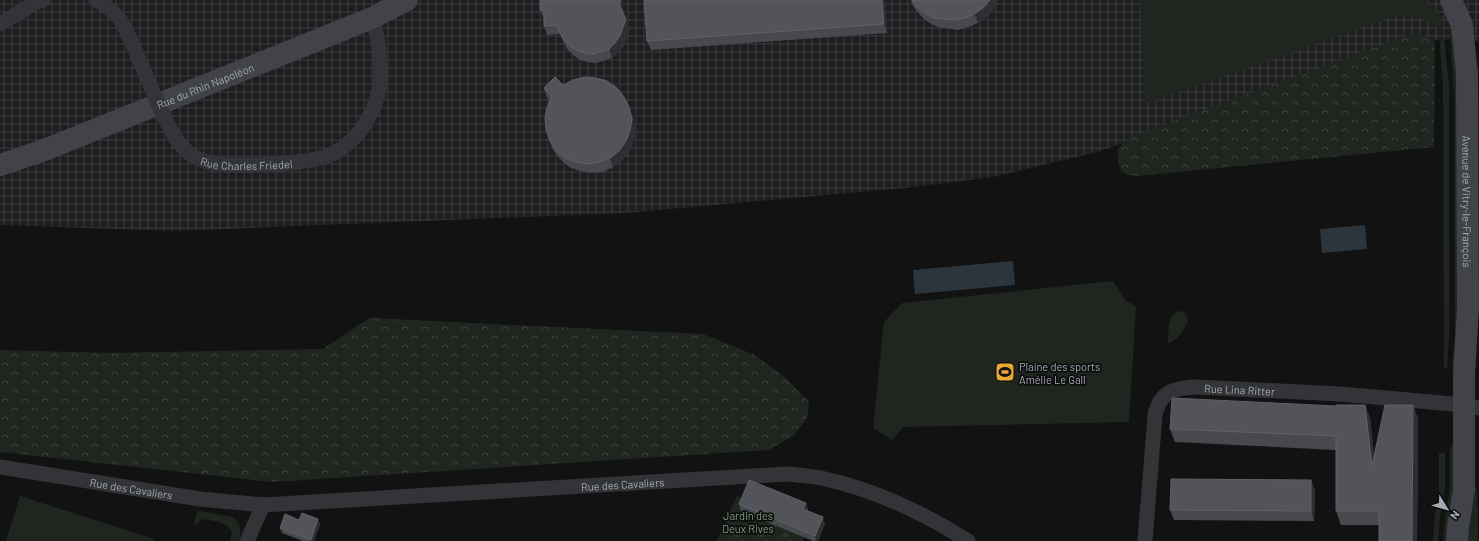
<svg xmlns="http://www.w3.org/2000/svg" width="1479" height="541" font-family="Barlow,sans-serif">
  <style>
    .industrial { fill: url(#industrial-grid) }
    .green { fill: #1e261f }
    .forest { fill: url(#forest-crowns) }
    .park { fill: url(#park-tufts) }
    .water { fill: #2c353b }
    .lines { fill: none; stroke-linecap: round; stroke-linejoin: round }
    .minor { stroke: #333438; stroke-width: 15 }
    .secondary { stroke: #414348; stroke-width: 22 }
    .minor-bridge { stroke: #333438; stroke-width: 15 }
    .wall { fill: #48494e }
    .shaded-wall { fill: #2e2f32 }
    .building { fill: #525459; stroke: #5f6167 }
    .labels { text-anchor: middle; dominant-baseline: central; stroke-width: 3.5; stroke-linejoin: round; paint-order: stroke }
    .street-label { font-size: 11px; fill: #a4a9b3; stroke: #0d0d0e }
    .poi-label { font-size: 11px; fill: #a4a9b3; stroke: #0d0d0e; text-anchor: start }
    .park-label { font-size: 11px; fill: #7b9e7c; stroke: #0d0d0e }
  </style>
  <defs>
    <pattern id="industrial-grid" width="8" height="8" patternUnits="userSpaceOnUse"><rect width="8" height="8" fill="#1e1e20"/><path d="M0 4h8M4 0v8" fill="none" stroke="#3c3c3e"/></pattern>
    <pattern id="forest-crowns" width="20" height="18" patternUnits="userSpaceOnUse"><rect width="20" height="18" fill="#1e261f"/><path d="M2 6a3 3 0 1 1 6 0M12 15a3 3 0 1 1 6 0" fill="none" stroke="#3c433d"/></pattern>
    <pattern id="park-tufts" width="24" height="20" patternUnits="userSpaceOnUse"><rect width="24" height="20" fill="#1e261f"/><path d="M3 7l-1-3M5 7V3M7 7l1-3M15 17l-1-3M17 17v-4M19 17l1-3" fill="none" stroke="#3c433d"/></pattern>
  </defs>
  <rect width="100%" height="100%" fill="#121213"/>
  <path class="industrial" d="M0 0H1479V41L1455 39 1412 42 1101 151 993 177 905 188 625 213 174 231 0 225Z"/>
  <path class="green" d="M1140 0H1425L1443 18 1444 26 1440 30 1428 21 1400 14 1145 104Z
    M1450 35H1455L1457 59 1460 308 1456 368 1452 367 1455 334 1454 93Z
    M1444 37 1449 86V336L1447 368H1444L1443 85 1440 47 1441 38Z
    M1113 281 1126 301 1136 306 1129 422 903 427 892 440 873 428 884 322 902 303Z
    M1179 311C1185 311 1187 315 1188 321 1184 331 1178 339 1168 344 1169 333 1166 316 1179 311Z
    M1453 445H1455L1450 541H1443L1445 520 1450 487V448Z
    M1439 453H1445V488L1440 516 1438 541H1433L1435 515 1439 491Z
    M1473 488H1477L1478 541H1465Z
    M20 496 154 539 153 541H6Z
    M199 511 233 517C241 523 242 532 239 541H230L232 532C227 521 212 521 202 519L197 524H194L197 512Z"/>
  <path class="forest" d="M1408 35C1419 35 1428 33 1435 43L1434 147 1137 176 1127 175 1121 171 1118 161V149L1124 142 1132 137 1176 120Z
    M369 318 703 334 755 355 786 378 809 402 807 418 793 436 769 450 272 482 0 452V350L110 353 323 349Z"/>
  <path class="park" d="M737 496 809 526 803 541H717Z"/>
  <path class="water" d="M1365 225 1367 249 1322 253 1320 229Z
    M1013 261 1015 285 915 294 913 270Z"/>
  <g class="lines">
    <g class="minor">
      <path d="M96 0C117 11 123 22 132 43"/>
      <path d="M0 24 35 3 43 0"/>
      <path id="s1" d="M164 117C171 130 178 145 190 154 210 167 232 165 255 165 276 164 310 163 330 155 360 142 381 105 381 71 381 65 379 57 379 50 377 39 377 29 372 18"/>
      <path id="s2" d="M0 467 200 499 263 505 787 474C798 475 810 476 821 478 872 489 924 513 968 541"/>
      <path d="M247 541 263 505"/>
      <path id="s3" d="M1145 541 1155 415C1160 391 1175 388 1196 387L1341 394 1464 405 1479 408"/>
    </g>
    <g class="secondary">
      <path id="s4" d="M1451 0 1462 25 1467 74 1468 308 1464 374V489L1458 527 1457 541"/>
      <path id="s5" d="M0 165 47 149 372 18 407 0"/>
    </g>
    <path class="minor-bridge" d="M132 43 164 117"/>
  </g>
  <path class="wall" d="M540 0H623V13L630 28 624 45 619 52 612 58 596 63 588 62 580 60 573 55 567 49 560 34 547 35 544 26V19L540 10Z
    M885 0 887 33 651 50 647 41Z
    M911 0H998L993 9 986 17 978 23 968 27 958 30 938 27 928 22 920 15 913 6Z
    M563 85 633 117 635 128 634 140 630 151 622 160 613 167 603 172 591 173 580 171 569 167 560 159 553 150 546 130 550 100 547 98 544 88Z
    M1365 405 1370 418 1374 456 1413 405 1418 419 1417 541H1379V525H1341L1336 511V450L1175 442 1170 429 1336 406Z
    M1315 490 1314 521 1174 520 1170 510Z
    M806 503 808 510V511L825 523 818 541H813L741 511 739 504Z
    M299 520 320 524 314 541H303L282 533 280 528Z"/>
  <path class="shaded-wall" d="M620 0H623V15L620 6Z
    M882 0H885L887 33 884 24Z
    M990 0H998L993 9 986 17 978 23 974 14Z
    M626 19 630 28 624 45 619 52 612 58 609 49Z
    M629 107 633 117 635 128 634 140 630 151 622 160 613 167 610 158Z
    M1365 405 1370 418 1377 479 1372 466Z
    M1413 405 1418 419 1417 541H1412Z
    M1311 480 1315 490 1314 521 1311 511Z
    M806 503 808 510 806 515 803 509Z
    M823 517 825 523 818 541H816L815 536Z
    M318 519 320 524 314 541H311V540Z"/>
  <path class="building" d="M540 0H620V6L626 19 620 36 615 43 609 49 593 54 585 53 576 50 570 46 564 40 556 25 544 26V10H540Z
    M644 0H882L884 24 647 41Z
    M912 0H990L983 8 974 14 965 18 955 20 934 18 925 13 916 6Z
    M555 77 563 85 573 80 585 77 596 78 607 81 617 88 624 97 629 107 632 119 630 131 626 141 619 151 610 158 599 162 588 164 576 162 565 158 556 150 550 141 546 130 545 118 547 107 552 96 544 88Z
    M1172 398 1336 406V405H1365L1372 466 1385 405H1413L1412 541H1379V511H1336V436L1170 429Z
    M1171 479 1311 480V511L1170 510Z
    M749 480 806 503 803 509 823 517 815 536 739 504Z
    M302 513 318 519 311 540 280 528 285 514 299 520Z"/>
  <defs>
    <symbol id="stadium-square" viewBox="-11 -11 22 22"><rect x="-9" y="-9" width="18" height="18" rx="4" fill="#eaa533" stroke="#0d0d0e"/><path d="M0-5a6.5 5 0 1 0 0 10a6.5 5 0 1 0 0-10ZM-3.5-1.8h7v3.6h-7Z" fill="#111"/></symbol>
  </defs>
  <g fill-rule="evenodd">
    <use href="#stadium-square" x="994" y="361" width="22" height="22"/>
  </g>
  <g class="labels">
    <g class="street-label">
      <text stroke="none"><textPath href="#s5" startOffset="220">Rue du Rhin Napoléon</textPath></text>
      <text stroke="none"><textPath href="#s1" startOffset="104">Rue Charles Friedel</textPath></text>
      <text stroke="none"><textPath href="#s4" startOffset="204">Avenue de Vitry-le-François</textPath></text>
      <text stroke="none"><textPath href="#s3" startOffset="225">Rue Lina Ritter</textPath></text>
      <text stroke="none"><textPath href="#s2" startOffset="626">Rue des Cavaliers</textPath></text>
      <text stroke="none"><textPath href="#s2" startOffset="133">Rue des Cavaliers</textPath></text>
    </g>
    <g class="poi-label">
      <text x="1019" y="366">Plaine des sports<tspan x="1019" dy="13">Amélie Le Gall</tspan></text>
    </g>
    <g class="park-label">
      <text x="748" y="515">Jardin des<tspan x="748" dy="13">Deux Rives</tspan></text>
    </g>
  </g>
  <g transform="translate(1447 509) rotate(127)" stroke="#0d0d0e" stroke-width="3" paint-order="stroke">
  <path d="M0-3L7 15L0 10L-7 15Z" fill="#a4a9b3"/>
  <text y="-6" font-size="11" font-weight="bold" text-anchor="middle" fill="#a4a9b3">N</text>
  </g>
</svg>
